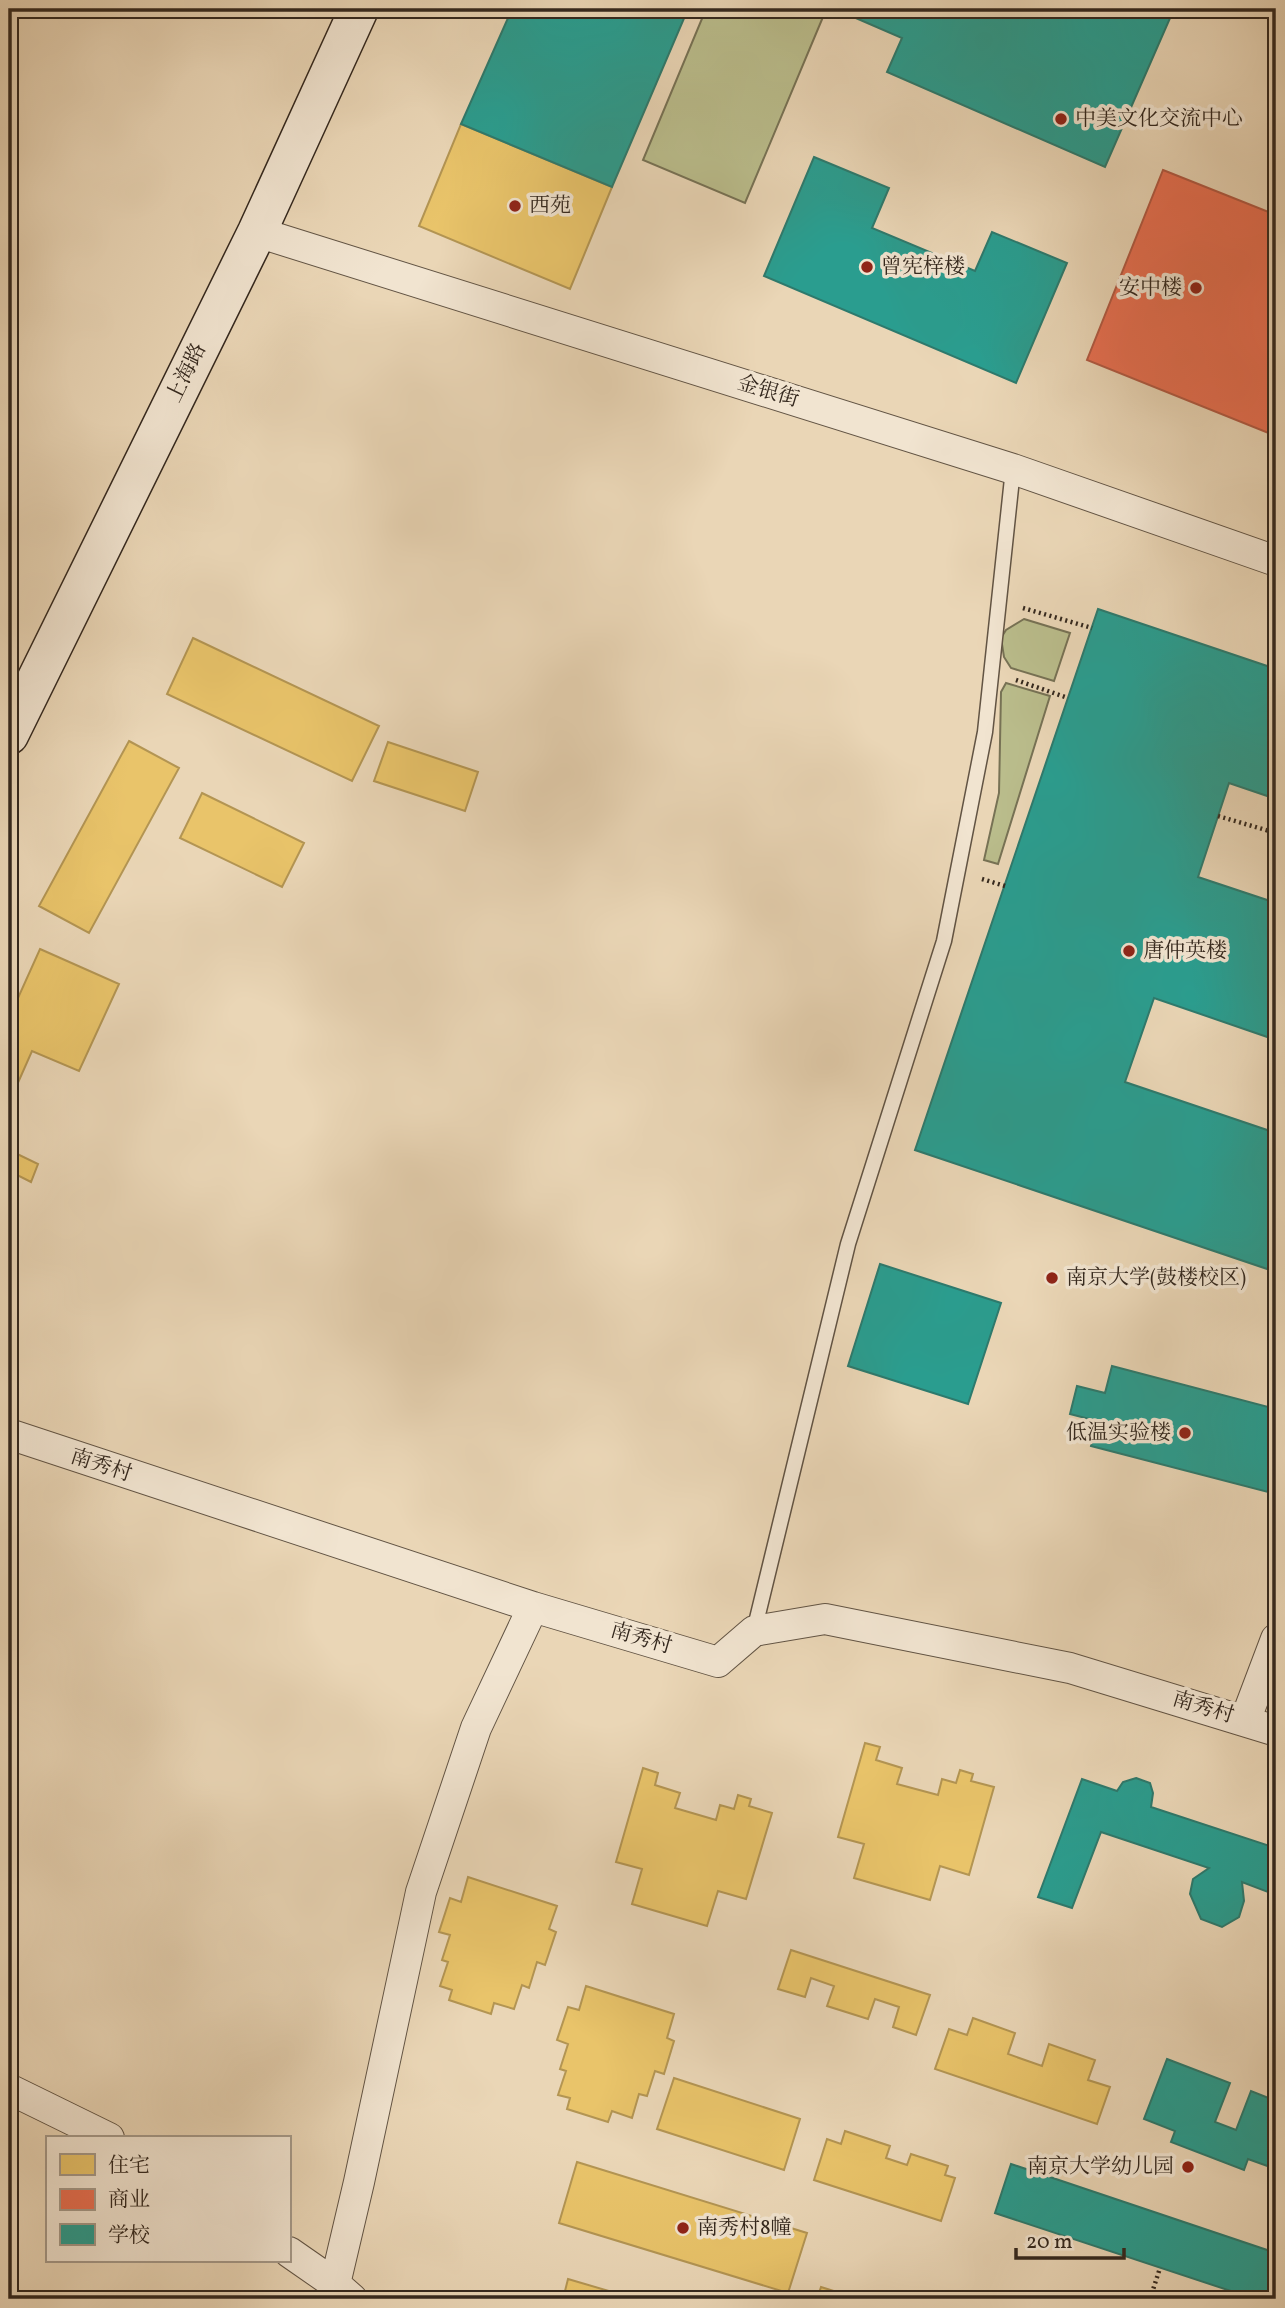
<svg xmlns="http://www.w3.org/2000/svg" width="1285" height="2308" font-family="Vollkorn,'Noto Serif SC',serif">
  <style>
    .green { fill: #babd8c; stroke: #777255; stroke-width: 2 }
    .homes { fill: #e9c46a; stroke: #b39553; stroke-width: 2 }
    .shops { fill: #e76f51; stroke: #b15a42; stroke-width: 2 }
    .schools { fill: #2a9d8f; stroke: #2d7a6d; stroke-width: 2 }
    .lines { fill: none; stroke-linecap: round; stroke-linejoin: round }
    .service-casing { stroke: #625444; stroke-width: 17 }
    .minor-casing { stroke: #625444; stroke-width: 32 }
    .secondary-casing { stroke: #34281e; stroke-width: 41 }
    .path { stroke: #34281e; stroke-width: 4.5; stroke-dasharray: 2 3.5; stroke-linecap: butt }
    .service { stroke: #f1e4d0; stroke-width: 14 }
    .minor { stroke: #f1e4d0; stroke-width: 30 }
    .secondary { stroke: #f1e4d0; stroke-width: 38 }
    .poi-dot { fill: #8f2418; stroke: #f1e4d0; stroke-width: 2.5 }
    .labels { text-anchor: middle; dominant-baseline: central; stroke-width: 7; stroke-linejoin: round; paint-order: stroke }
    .poi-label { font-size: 21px; fill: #34281e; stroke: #f1e4d0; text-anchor: start }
    .street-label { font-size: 21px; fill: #34281e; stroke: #f1e4d0 }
  </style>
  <rect width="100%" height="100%" fill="#ead6b6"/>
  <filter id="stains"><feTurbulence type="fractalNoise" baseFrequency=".00286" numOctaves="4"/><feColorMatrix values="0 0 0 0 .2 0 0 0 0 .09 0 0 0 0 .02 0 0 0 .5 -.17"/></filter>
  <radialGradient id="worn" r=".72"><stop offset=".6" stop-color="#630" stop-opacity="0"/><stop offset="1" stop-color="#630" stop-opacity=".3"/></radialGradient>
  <path class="green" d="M706 9H803L823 17 745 203 643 160Z
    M1024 619 1070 633 1054 681 1011 668 1004 657 1001 638 1006 630Z
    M1006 683 1050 696 998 864 984 860 999 793 1001 692Z"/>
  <path class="homes" d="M461 124 612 187 570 289 419 226Z
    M193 638 379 726 352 781 167 694Z
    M129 741 179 768 89 933 39 906Z
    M388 742 478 772 465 811 374 781Z
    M202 793 304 843 282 887 180 838Z
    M40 949 119 984 79 1071 32 1051 9 1103V1018Z
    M9 1150 38 1164 31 1182 9 1171Z
    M865 1743 880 1747 876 1760 902 1768 897 1784 938 1795 942 1779 956 1783 960 1770 973 1774 971 1781 994 1787 969 1875 940 1866 930 1900 854 1878 864 1844 838 1837Z
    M643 1768 658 1773 655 1785 680 1793 675 1808 716 1820 720 1805 734 1809 738 1795 751 1799 749 1806 772 1813 746 1899 718 1891 707 1926 632 1904 642 1869 616 1862Z
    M468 1877 557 1906 549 1929 556 1932 545 1965 537 1962 529 1988 522 1985 514 2009 494 2003 491 2014 449 2000 452 1990 440 1986 448 1962 442 1960 450 1935 439 1932 450 1898 461 1902Z
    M791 1950 930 1995 916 2035 893 2027 899 2007 875 1999 868 2019 827 2006 834 1986 811 1978 805 1997 778 1989Z
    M586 1986 674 2014 667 2038 674 2041 664 2074 655 2071 647 2096 639 2094 632 2118 612 2111 608 2122 567 2109 570 2098 558 2095 566 2071 560 2069 568 2044 557 2040 568 2007 579 2010Z
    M973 2018 1015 2033 1008 2054 1042 2066 1049 2044 1095 2060 1088 2080 1110 2087 1097 2124 935 2069 949 2029 967 2035Z
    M674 2078 800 2119 784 2170 657 2129Z
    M845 2131 890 2146 886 2158 907 2165 911 2154 948 2166 945 2175 955 2178 941 2221 814 2180 827 2139 841 2144Z
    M577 2162 807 2233 788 2293 559 2223Z
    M568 2279 636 2299H563Z
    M821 2287 859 2299H817Z"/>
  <path class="shops" d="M1163 170 1276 215V436L1087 360Z"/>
  <path class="schools" d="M512 9H688L612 187 461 124Z
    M835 9H1174L1105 167 887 72 902 38Z
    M814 157 889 188 872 228 975 271 992 232 1067 263 1016 383 764 276Z
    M1098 609 1276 669V799L1229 783 1198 877 1276 903V1040L1154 998 1125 1082 1276 1133V1272L915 1150Z
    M880 1264 1001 1303 968 1404 848 1366Z
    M1112 1366 1276 1409V1494L1091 1446 1097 1421 1070 1414 1077 1386 1105 1393Z
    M1136 1778 1150 1783 1153 1793 1151 1807 1276 1848V1895L1242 1882 1244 1901 1239 1917 1222 1927 1201 1919 1190 1894 1193 1879 1209 1868 1101 1832 1072 1908 1038 1897 1082 1779 1117 1791 1123 1782Z
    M1167 2059 1230 2083 1215 2122 1236 2130 1251 2091 1276 2101V2160L1273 2168 1248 2159 1244 2170 1171 2142 1175 2131 1144 2119Z
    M1011 2164 1276 2253V2299H1255L995 2213Z"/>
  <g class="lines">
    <defs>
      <path id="service" d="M754 1631 848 1244 944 941 985 732 1013 469"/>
      <path id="minor" d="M257 232 1013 469 1276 561
        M9 1434 533 1607 718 1662 754 1631 825 1619 1070 1668 1276 1731
        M1245 1721 1276 1639
        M9 2089 109 2138
        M289 2252 335 2284 352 2299
        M335 2284 359 2182 421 1892 476 1728 533 1607"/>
      <path id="secondary" d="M9 735 257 232 359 9"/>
    </defs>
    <use href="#service" class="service-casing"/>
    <use href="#minor" class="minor-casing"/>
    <use href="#secondary" class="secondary-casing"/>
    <path class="path" d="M1023 608 1092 628
      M1016 680 1068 698
      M1218 816 1276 833
      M982 879 1005 886
      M1150 2299 1160 2268"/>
    <use href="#service" class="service"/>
    <use href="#minor" class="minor"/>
    <use href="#secondary" class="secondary"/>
  </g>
  <g class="poi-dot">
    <circle cx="1061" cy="119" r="7"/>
    <circle cx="515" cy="206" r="7"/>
    <circle cx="867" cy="267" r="7"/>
    <circle cx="1196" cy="288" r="7"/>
    <circle cx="1129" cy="951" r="7"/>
    <circle cx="1052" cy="1278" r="7"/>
    <circle cx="1185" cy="1433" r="7"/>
    <circle cx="1188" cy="2167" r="7"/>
    <circle cx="683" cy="2228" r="7"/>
  </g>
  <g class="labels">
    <g class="poi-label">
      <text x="1075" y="119">中美文化交流中心</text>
      <text x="529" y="206">西苑</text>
      <text x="881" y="267">曾宪梓楼</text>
      <text x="1182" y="288" text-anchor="end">安中楼</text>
      <text x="1143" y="951">唐仲英楼</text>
      <text x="1066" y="1278">南京大学(鼓楼校区)</text>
      <text x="1171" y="1433" text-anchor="end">低温实验楼</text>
      <text x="1174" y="2167" text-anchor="end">南京大学幼儿园</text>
      <text x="697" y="2228">南秀村8幢</text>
    </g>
    <g class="street-label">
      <text transform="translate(187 373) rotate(-64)">上海路</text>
      <text transform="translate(768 392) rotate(17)">金银街</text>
      <text transform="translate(101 1466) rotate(18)">南秀村</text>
      <text transform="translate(641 1639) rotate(16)">南秀村</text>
      <text transform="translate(1203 1708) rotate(17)">南秀村</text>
    </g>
  </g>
  <rect width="1285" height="2308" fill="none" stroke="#ead6b6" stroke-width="35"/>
  <rect x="10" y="10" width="1264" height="2287" fill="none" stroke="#34281e" stroke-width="3.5"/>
  <rect x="18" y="18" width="1250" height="2273" fill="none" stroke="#34281e" stroke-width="2"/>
  <rect x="46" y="2136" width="245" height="126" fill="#f1e4d0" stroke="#a59989" stroke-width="2"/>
  <rect x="60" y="2154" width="35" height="21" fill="#e9c46a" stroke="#a59989" stroke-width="2"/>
  <text x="108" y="2172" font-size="21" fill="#34281e">住宅</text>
  <rect x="60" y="2189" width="35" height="21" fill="#e76f51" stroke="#a59989" stroke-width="2"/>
  <text x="108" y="2206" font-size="21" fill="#34281e">商业</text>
  <rect x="60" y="2224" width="35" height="21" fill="#2a9d8f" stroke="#a59989" stroke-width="2"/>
  <text x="108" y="2242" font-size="21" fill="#34281e">学校</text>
  <path d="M1016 2248v10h108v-10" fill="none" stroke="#34281e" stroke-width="3.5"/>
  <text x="1026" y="2248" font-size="21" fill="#34281e" stroke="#f1e4d0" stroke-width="5" paint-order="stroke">20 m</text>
  <rect width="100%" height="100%" filter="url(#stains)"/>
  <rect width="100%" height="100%" fill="url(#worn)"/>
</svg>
